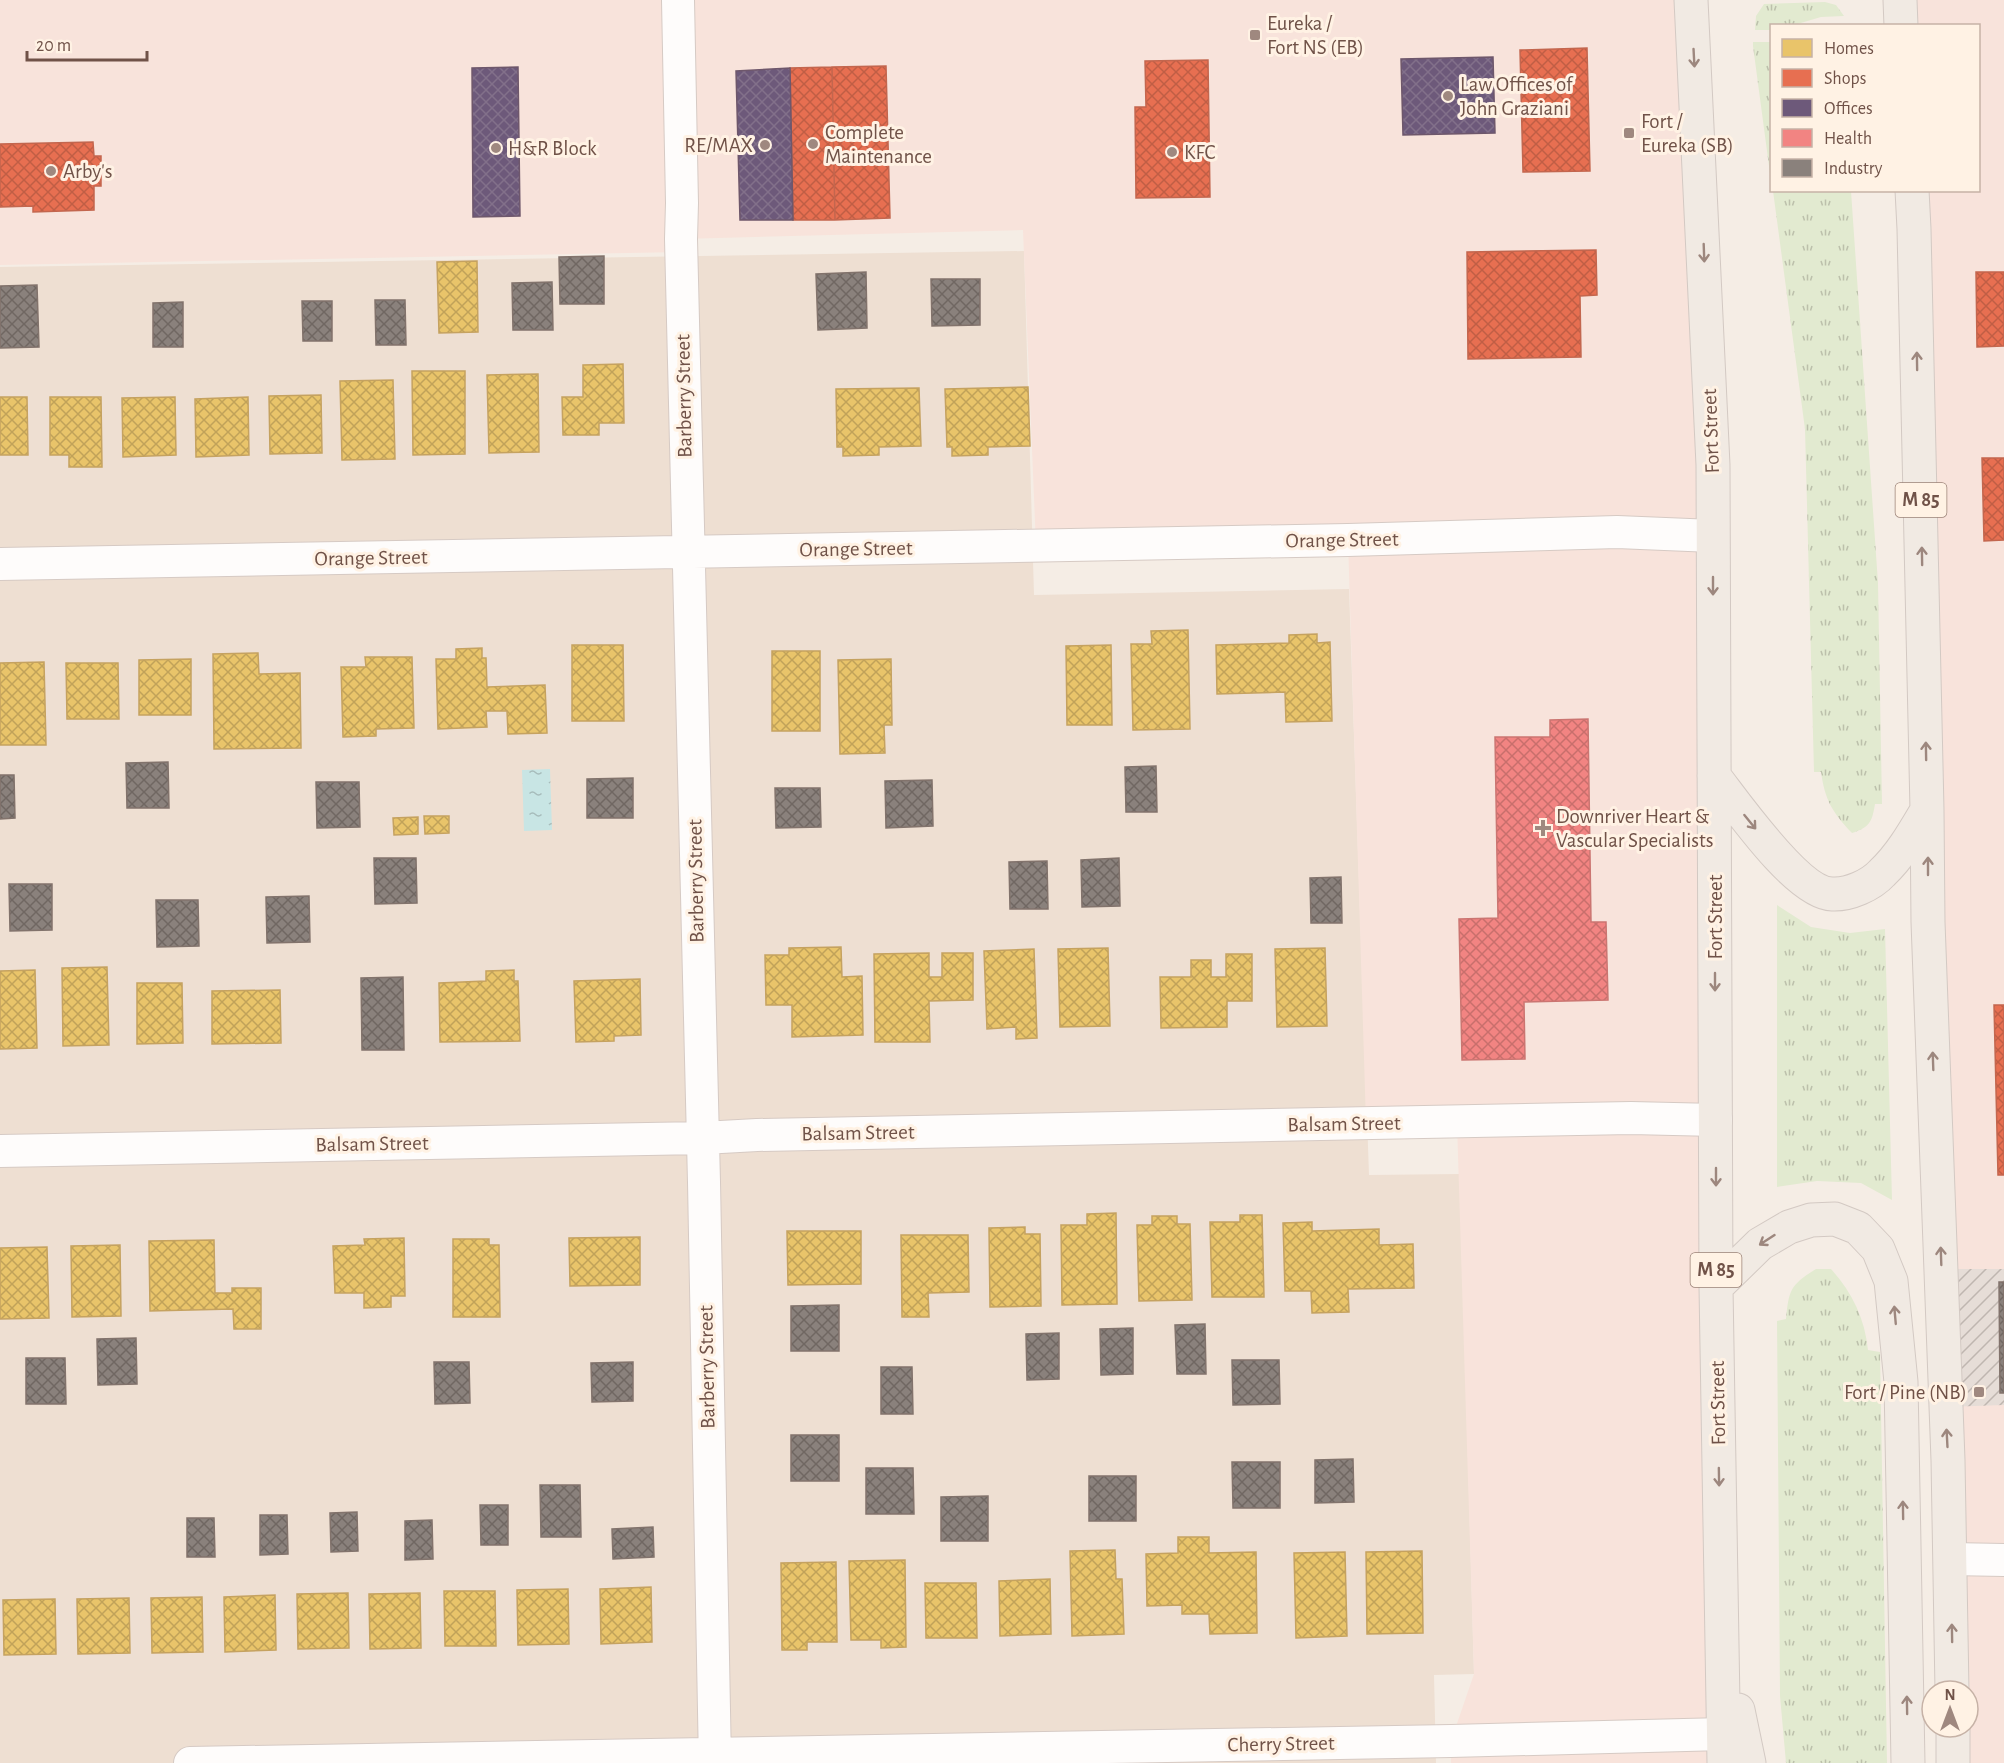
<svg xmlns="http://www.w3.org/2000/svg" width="2004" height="1763" font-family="'Alegreya Sans',sans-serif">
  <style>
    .residential { fill: #eedfd2 }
    .commercial { fill: #f8e3db }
    .industrial { fill: url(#industrial-furrows) }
    .grass { fill: url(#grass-tufts) }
    .water { fill: url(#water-ripples) }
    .homes { fill: url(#homes-cross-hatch); stroke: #c5a260; stroke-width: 1.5 }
    .shops { fill: url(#shops-cross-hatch); stroke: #c3664e; stroke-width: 1.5 }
    .offices { fill: url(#offices-cross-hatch); stroke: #6e576b; stroke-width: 1.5 }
    .health { fill: url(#health-cross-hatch); stroke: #cb7571; stroke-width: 1.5 }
    .industry { fill: url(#industry-cross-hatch); stroke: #82736c; stroke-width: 1.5 }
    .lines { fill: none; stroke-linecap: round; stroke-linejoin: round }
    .minor-casing { stroke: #d6cac4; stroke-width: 34 }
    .primary-casing { stroke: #d3c9c3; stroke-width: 35 }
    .minor { stroke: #fefcfb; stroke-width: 32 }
    .primary { stroke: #f1eae3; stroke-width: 33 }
    .oneway { stroke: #9d877e }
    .poi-dot { fill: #9f887f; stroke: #fff2e4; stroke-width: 2 }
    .labels { text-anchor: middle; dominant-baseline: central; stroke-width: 6; stroke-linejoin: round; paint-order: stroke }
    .shield { fill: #fff2e4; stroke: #9b8277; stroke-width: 1.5 }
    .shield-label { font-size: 20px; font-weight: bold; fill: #705248 }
    .poi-label { font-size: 21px; fill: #705248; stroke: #fff2e4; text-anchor: start }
    .street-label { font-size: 21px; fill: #705248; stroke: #fff2e4 }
  </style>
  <defs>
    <pattern id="industrial-furrows" width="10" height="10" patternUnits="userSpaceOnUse" patternTransform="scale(1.5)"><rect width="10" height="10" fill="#e6ddd7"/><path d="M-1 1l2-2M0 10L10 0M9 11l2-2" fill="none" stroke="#bfb6b0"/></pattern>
    <pattern id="grass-tufts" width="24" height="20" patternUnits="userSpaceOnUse" patternTransform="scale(1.5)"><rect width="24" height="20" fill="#e2ead0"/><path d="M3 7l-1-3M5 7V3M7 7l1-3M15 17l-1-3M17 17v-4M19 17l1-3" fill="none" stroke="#bcc0ab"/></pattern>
    <pattern id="water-ripples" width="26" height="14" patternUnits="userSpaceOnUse" patternTransform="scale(1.5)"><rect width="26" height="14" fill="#c8e5e4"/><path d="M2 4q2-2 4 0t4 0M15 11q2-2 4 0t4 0" fill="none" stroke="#a7bcbb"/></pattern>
    <pattern id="homes-cross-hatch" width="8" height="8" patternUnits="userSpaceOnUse" patternTransform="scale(1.5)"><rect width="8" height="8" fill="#e9c46a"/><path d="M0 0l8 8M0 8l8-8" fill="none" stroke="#c1a259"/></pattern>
    <pattern id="shops-cross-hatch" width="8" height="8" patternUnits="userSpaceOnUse" patternTransform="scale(1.5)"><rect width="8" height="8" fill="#e76f51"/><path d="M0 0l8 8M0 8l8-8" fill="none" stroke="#c05e45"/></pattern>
    <pattern id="offices-cross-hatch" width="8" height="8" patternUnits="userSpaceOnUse" patternTransform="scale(1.5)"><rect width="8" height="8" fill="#6d597a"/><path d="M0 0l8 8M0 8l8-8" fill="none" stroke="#82708a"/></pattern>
    <pattern id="health-cross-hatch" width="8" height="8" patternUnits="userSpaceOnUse" patternTransform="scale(1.5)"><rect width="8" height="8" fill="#f28482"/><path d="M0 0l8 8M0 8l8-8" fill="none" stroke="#c86f6c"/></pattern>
    <pattern id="industry-cross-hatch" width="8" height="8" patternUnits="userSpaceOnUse" patternTransform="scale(1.5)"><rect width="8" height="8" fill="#8a817c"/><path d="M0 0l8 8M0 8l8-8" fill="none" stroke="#706762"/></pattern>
  </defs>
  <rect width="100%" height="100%" fill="#f5ede5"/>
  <path class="residential" d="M1024 251 1034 595 1349 589 1369 1175 1460 1174 1474 1674 1434 1675 1436 1763H0V267Z"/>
  <path class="commercial" d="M0 0H1691L1724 1763H1451V1741L1474 1674 1457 1123H1366L1348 540 1036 546 1023 230 681 239V252L0 265Z
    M1900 0H2004V1763H1953L1968 1727V1691L1912 191 1978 190V26L1901 25Z"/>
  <path class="industrial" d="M1942 1269H2004V1405L1946 1407Z"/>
  <path class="grass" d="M1825 2 1836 5 1844 16 1821 17 1794 25 1772 26 1771 30H1755L1756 16 1764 4Z
    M1753 42H1771V181L1753 46Z
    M1773 191H1851L1878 583 1882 804H1875C1872 822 1870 827 1852 833 1832 812 1825 800 1821 772H1814L1805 429Z
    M1777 905 1811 927 1850 933 1885 929 1892 1200 1861 1183 1817 1181 1777 1187Z
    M1816 1269H1831C1852 1292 1865 1319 1868 1350L1880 1352 1887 1763H1786L1780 1696 1777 1321 1786 1319C1789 1290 1790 1285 1816 1269Z"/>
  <path class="water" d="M550 769 552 830 524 831 522 770Z"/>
  <path class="homes" d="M477 261 478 332 439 333 437 262Z
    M623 364 624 423H599V435H563L562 397H583V365Z
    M412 371H465V454L413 455Z
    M538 374 539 452 489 453 487 375Z
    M393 380 395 459 342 460 340 381Z
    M1028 387 1030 446 988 447V455L952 456V447H947L945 389Z
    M919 388 921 446 879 447V455L843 456V447H837L836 389Z
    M321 395 322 453 270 454 269 396Z
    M0 397H27L28 455H0Z
    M50 397H101L102 467H69V455H50Z
    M175 397 176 455 123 457 122 398Z
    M248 397 249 455 196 457 195 399Z
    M1188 630 1190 729 1133 730 1131 644H1152L1151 631Z
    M1317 634V643L1330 642 1332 721 1286 722 1285 692 1217 694 1216 645 1289 643V635Z
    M572 645H623L624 721H572Z
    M1111 645 1112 725H1067L1066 646Z
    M482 648V658H486L487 687 545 685 547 733 508 734 507 711H486L487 727 438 729 436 659H456V649Z
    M772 651H820V731H772Z
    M258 653 259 674 300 673 301 748 214 749 213 654Z
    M365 657H412L414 728 376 729V736L343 737 341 667H366Z
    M191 659V715H139V660Z
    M891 659 892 725H884L885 753 840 754 838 660Z
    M44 662 46 745H0V663Z
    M66 663H118L119 719H67Z
    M424 816H449V833L425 834Z
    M418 817V834L394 835 393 818Z
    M841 947 842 977 862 976 863 1035 792 1037V1005H766L765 955H789V948Z
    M1108 948 1110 1026 1060 1027 1058 949Z
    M1325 948 1327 1026 1277 1027 1275 949Z
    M1034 949 1037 1038 1016 1039V1027L987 1029 984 951Z
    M929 953V977H942V953H973V1000L929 1001 930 1042H875L874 954Z
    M1226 954H1252V1001H1227V1027L1161 1028 1160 977H1191V960H1211V977H1226Z
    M107 967 109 1045 63 1046 62 968Z
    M35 970 37 1048 0 1049V971Z
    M514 970V981H518L520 1041 440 1042 439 983 486 981V971Z
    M640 979 641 1035 614 1036V1041L576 1042 574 981Z
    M137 983H182L183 1043 137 1044Z
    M280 990 281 1043 212 1044V991Z
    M1116 1213 1117 1304 1062 1305 1061 1225H1087V1214Z
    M1240 1215H1262L1264 1297H1212L1210 1222H1240Z
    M1152 1216H1177V1224H1190L1192 1300 1139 1301 1137 1225H1152Z
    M1312 1222V1231L1379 1229V1245L1413 1244 1414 1288 1348 1289 1349 1312 1312 1313 1311 1291H1285L1283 1223Z
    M1025 1227V1234H1040L1041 1306 990 1307 989 1228Z
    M787 1231H861V1284L788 1285Z
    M901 1235H968L969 1292 928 1293 929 1317H902Z
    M640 1237V1285L570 1286 569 1238Z
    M404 1238 405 1296H391V1307L364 1308V1293H335L333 1246 365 1245 364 1239Z
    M453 1239H489V1245H499L500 1317H453Z
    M214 1240 215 1293H232V1288H261V1329H234L233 1309 150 1311 149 1241Z
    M120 1245 121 1316 72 1317 71 1246Z
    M47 1247 49 1318 0 1319V1248Z
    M1178 1537H1209V1553L1256 1552 1257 1633 1210 1634 1209 1614H1182V1605L1147 1606 1146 1554 1178 1553Z
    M1115 1550 1116 1579H1122L1124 1634 1072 1636 1070 1551Z
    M1422 1551 1423 1633 1367 1634 1366 1552Z
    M1345 1552 1347 1636 1296 1638 1294 1553Z
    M905 1560 906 1647 881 1648V1640H851L849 1561Z
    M836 1562 837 1642H807V1650H782L781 1563Z
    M1050 1579 1051 1634 1000 1636 999 1581Z
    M925 1583H976L977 1638H926Z
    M651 1587 652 1642 601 1644 600 1589Z
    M568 1589 569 1644 518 1645 517 1590Z
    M444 1591H495L496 1646H445Z
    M348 1593 349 1648 298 1649 297 1594Z
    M420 1593 421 1648 370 1649 369 1594Z
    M275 1595 276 1650 225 1652 224 1597Z
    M202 1597 203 1652 152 1653 151 1598Z
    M129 1598 130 1653 78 1654 77 1599Z
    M55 1599 56 1654 4 1655 3 1600Z"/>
  <path class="shops" d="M1587 48 1590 171 1523 172 1520 50Z
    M1208 60 1210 197 1136 198 1135 107H1146L1145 61Z
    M886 66 890 218 835 220 832 67Z
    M832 67 835 220H793L790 68Z
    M93 142 94 156H101V186H94V210L33 212V206L0 207V144Z
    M1596 250 1597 295 1580 296 1581 357 1468 359 1467 252Z
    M1976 272H2004V346L1977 347Z
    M1982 458H2004V540L1984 541Z
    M1994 1005H2004V1175H1998Z"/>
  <path class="offices" d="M1493 57 1495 133 1403 135 1401 59Z
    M518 67 520 216 473 217 472 68Z
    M790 68 793 220H740L736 71Z"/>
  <path class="health" d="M1588 719 1591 922H1606L1608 1000 1524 1002 1525 1059 1462 1060 1459 919 1498 918 1495 737H1550V720Z"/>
  <path class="industry" d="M604 256V304H560L559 257Z
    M866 272 867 328 818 330 816 274Z
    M931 279H980V325L932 326Z
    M552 282 553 330H513L512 283Z
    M37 285 39 347 0 348V286Z
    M375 300H405L406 345H376Z
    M302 301H332V341H303Z
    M183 302V347H153V303Z
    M168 762 169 808H127L126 763Z
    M1156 766 1157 812H1126L1125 767Z
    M0 775H14L15 818 0 819Z
    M633 778V818H587V779Z
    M932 780 933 826 886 828 885 781Z
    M316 782H359L360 827 317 828Z
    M775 788H820L821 827 776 828Z
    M374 858H416L417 903 375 904Z
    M1119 858 1120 906 1082 907 1081 860Z
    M1047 861 1048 909H1010L1009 862Z
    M1341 877 1342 923H1311L1310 878Z
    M9 884H52V930L10 931Z
    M309 896 310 942 267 943 266 897Z
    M156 900H198L199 946 157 947Z
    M403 977 404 1050H362L361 978Z
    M1999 1282H2004V1393H2000Z
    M839 1305V1351H791V1306Z
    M1205 1324 1206 1374H1177L1175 1325Z
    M1133 1328V1374L1101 1375 1100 1329Z
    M1059 1333V1379L1027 1380 1026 1334Z
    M136 1338 137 1384 98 1385 97 1339Z
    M26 1358H65L66 1404H26Z
    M1232 1360H1279L1280 1404 1233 1405Z
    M434 1362H469L470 1403 435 1404Z
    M633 1362V1401L592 1402 591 1363Z
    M881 1367H912L913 1414H881Z
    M791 1435H839V1481H791Z
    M1353 1459 1354 1502 1315 1503V1460Z
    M1232 1462H1280V1508H1233Z
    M866 1468H913L914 1514H866Z
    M1089 1476H1136V1521H1089Z
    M540 1485H580L581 1537H541Z
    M988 1496V1541H941V1497Z
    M480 1505H508V1545H481Z
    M357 1512 358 1551 331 1552 330 1513Z
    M260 1515H287L288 1554 260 1555Z
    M187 1518H214L215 1557H187Z
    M432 1520 433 1559 405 1560V1521Z
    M653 1527 654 1557 613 1559 612 1529Z"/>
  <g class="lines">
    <defs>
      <path id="minor" d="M678 0 682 203 681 239 704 1182 715 1763
        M0 564 1348 540 1617 532 1713 536
        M0 1151 703 1138 757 1135 1631 1118 1716 1120
        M1951 1559 2004 1560
        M190 1763 1451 1741 1724 1734"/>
      <path id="primary" d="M1691 0 1713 465 1716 1287 1724 1763
        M1900 0 1901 26
        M1912 190 1914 229 1927 810 1928 922 1948 1460 1952 1691
        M1714 776C1736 804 1797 893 1832 894 1849 895 1871 885 1882 873 1901 855 1914 832 1927 810
        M1716 1287 1760 1244 1789 1227 1811 1220 1835 1219 1858 1228 1878 1249 1891 1281 1901 1382 1908 1763
        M1738 1710 1749 1763
        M1953 1727V1763"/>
    </defs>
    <use href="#minor" class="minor-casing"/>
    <use href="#primary" class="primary-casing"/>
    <use href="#minor" class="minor"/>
    <use href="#primary" class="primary"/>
  </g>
  <defs><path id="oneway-shaft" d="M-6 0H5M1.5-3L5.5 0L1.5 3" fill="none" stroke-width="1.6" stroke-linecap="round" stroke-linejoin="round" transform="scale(1.5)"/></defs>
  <g class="oneway">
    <use href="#oneway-shaft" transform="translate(1694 58) rotate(87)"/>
    <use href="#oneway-shaft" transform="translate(1704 253) rotate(88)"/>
    <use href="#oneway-shaft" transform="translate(1917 361) rotate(-91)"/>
    <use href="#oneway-shaft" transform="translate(1922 556) rotate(-91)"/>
    <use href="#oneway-shaft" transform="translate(1713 586) rotate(90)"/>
    <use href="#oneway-shaft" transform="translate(1926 751) rotate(-91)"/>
    <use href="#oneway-shaft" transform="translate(1750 822) rotate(51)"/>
    <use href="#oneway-shaft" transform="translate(1928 866) rotate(-90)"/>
    <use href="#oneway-shaft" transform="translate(1715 982) rotate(90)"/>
    <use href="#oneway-shaft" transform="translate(1933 1061) rotate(-92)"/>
    <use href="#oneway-shaft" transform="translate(1716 1177) rotate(90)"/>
    <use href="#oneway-shaft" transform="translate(1767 1240) rotate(147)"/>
    <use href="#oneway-shaft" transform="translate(1941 1256) rotate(-92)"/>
    <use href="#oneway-shaft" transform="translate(1895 1315) rotate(-95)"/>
    <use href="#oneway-shaft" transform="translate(1947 1438) rotate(-93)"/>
    <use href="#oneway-shaft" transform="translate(1719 1477) rotate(89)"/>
    <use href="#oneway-shaft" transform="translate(1903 1510) rotate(-91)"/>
    <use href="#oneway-shaft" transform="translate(1952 1633) rotate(-91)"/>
    <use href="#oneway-shaft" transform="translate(1907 1705) rotate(-91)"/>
  </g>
  <g class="poi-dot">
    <rect x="1249" y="29" width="12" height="12" rx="3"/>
    <circle cx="1448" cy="96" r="6"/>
    <rect x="1623" y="127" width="12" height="12" rx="3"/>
    <circle cx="813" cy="144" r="6"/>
    <circle cx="765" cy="145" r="6"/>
    <circle cx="496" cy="148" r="6"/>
    <circle cx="1172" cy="152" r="6"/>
    <circle cx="51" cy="171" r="6"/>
    <path d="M1540 819h6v6h6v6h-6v6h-6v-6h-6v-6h6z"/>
    <rect x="1973" y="1386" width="12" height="12" rx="3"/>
  </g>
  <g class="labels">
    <g class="shield">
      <rect x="1895.5" y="483" width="51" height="34" rx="4.5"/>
      <rect x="1690.5" y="1253" width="51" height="34" rx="4.5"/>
    </g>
    <g class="shield-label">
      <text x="1921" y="500">M 85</text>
      <text x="1716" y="1270">M 85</text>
    </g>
    <g class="poi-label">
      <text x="1267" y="23">Eureka /<tspan x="1267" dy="24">Fort NS (EB)</tspan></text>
      <text x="1460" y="84">Law Offices of<tspan x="1460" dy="24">John Graziani</tspan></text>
      <text x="1641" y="121">Fort /<tspan x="1641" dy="24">Eureka (SB)</tspan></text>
      <text x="825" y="132">Complete<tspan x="825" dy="24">Maintenance</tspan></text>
      <text x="753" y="145" text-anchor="end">RE/MAX</text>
      <text x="508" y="148">H&amp;R Block</text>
      <text x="1184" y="152">KFC</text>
      <text x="63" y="171">Arby's</text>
      <text x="1556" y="816">Downriver Heart &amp;<tspan x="1556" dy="24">Vascular Specialists</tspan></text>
      <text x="1967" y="1392" text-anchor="end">Fort / Pine (NB)</text>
    </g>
    <g class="street-label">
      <text transform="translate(684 396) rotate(-91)">Barberry Street</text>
      <text transform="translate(1711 431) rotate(-92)">Fort Street</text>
      <text transform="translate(1342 540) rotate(-1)">Orange Street</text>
      <text transform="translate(856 549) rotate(-1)">Orange Street</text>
      <text transform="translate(371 558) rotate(-1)">Orange Street</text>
      <text transform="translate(696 881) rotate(-91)">Barberry Street</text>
      <text transform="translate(1715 917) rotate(-90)">Fort Street</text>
      <text transform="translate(1344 1124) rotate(-1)">Balsam Street</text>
      <text transform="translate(858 1133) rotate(-1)">Balsam Street</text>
      <text transform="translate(372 1144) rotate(-1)">Balsam Street</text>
      <text transform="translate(707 1367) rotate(-91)">Barberry Street</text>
      <text transform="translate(1718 1403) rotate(-91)">Fort Street</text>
      <text transform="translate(1281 1744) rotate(-1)">Cherry Street</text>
    </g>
  </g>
  <rect x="1770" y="24" width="210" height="168" fill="#fff2e4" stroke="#c6b2a6" stroke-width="1.5"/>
  <rect x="1782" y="39" width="30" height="18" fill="#e9c46a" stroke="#c6b2a6" stroke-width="1.5"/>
  <text x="1824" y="54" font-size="18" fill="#705248">Homes</text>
  <rect x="1782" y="69" width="30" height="18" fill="#e76f51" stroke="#c6b2a6" stroke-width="1.5"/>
  <text x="1824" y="84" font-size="18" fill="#705248">Shops</text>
  <rect x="1782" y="99" width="30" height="18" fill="#6d597a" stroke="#c6b2a6" stroke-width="1.5"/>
  <text x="1824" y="114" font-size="18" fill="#705248">Offices</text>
  <rect x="1782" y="129" width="30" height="18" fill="#f28482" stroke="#c6b2a6" stroke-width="1.5"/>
  <text x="1824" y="144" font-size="18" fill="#705248">Health</text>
  <rect x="1782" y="159" width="30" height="18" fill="#8a817c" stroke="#c6b2a6" stroke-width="1.5"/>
  <text x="1824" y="174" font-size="18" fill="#705248">Industry</text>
  <g transform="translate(1950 1709)"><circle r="28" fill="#fff2e4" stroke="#c6b2a6" stroke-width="1.5"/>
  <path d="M0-4.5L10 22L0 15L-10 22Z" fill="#9f887f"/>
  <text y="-9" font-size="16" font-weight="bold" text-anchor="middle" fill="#705248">N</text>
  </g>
  <path d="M27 51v9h120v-9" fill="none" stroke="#705248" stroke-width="3"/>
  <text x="36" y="51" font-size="18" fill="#705248" stroke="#fff2e4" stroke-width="4.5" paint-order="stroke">20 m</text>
</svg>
